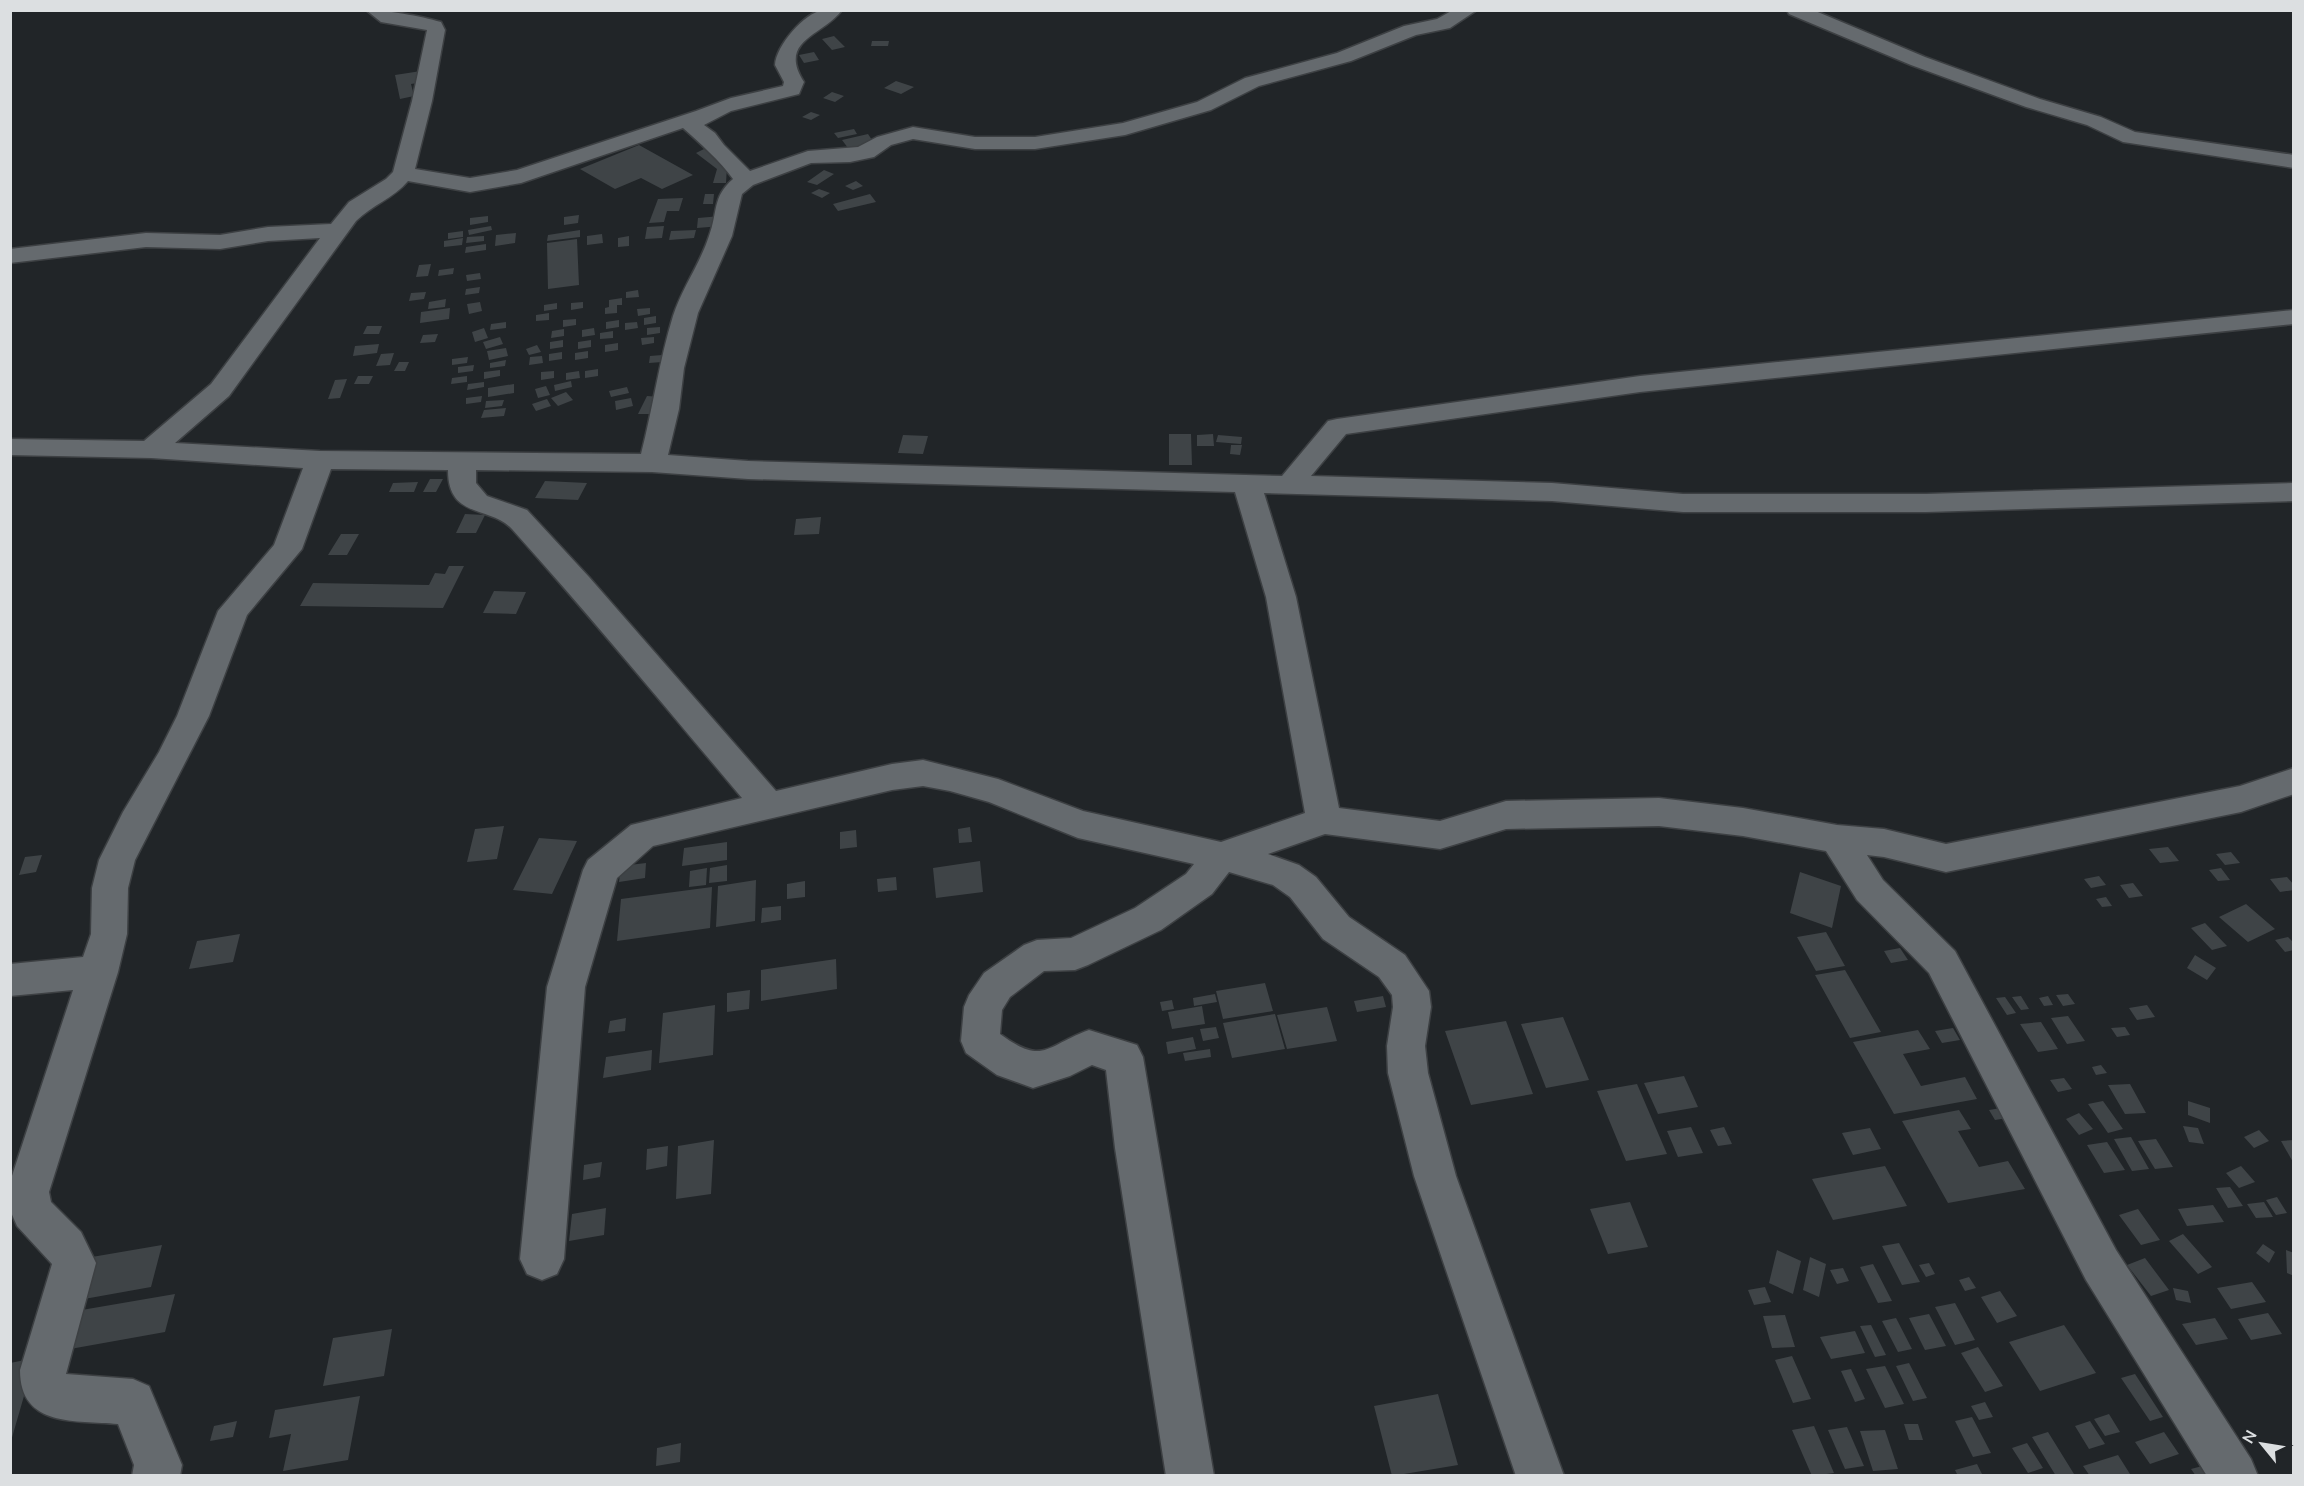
<svg xmlns="http://www.w3.org/2000/svg" width="2304" height="1486" font-family="Mulish,sans-serif">
  <style>
    .building { fill: #3f4447 }
    .lines { fill: none; stroke-linecap: round; stroke-linejoin: round }
    .minor-casing { stroke: #3d4043; stroke-width: 3 }
    .minor { fill: #656a6e; fill-rule: evenodd }
  </style>
  <rect width="100%" height="100%" fill="#212528"/>
  <path class="building" d="M834 36 845 47 832 50 822 39Z
    M872 41H889L888 46H871Z
    M814 52 819 60 804 63 799 55Z
    M421 71 424 82 411 84 414 96 400 99 395 75Z
    M896 81 914 87 901 94 884 88Z
    M832 92 844 96 835 102 823 98Z
    M811 112 820 115 811 120 802 117Z
    M854 129 857 134 838 138 834 133Z
    M868 134 874 143 848 148 842 140Z
    M639 145 693 175 662 189 641 178 615 189 580 169Z
    M704 149 727 166 726 183H713L717 169 696 153Z
    M824 170 834 174 817 185 807 182Z
    M856 181 863 186 853 190 845 186Z
    M819 189 830 193 822 198 811 193Z
    M705 194H714L713 204H703Z
    M870 194 876 202 838 211 833 204Z
    M683 198 679 211H667L664 222 649 223 658 199Z
    M579 215 578 223 564 225V217Z
    M488 216V222L470 225V218Z
    M721 216V226L697 228 698 218Z
    M491 226 492 230 469 235 468 230Z
    M664 226 662 238 645 239 647 227Z
    M580 230V237L547 241 548 235Z
    M696 230 694 238 669 240 671 231Z
    M463 231V237L448 239V233Z
    M516 233 515 243 495 246 496 235Z
    M602 234 603 243 587 245V236Z
    M484 236V241L466 243 467 237Z
    M629 236V246L618 247V238Z
    M463 238 462 245 444 247V241Z
    M577 239 579 285 548 289 547 243Z
    M486 244V250L465 253 466 247Z
    M431 264 428 276 416 277 419 265Z
    M454 268 453 274 438 276 439 270Z
    M480 273 481 279 467 281 466 275Z
    M480 287 479 293 465 295 466 289Z
    M638 290 639 297 626 298V292Z
    M426 292 424 299 409 301 411 293Z
    M622 298V305H617V313L605 314V308L609 307V300Z
    M446 299 445 307 428 309 429 302Z
    M480 302 482 311 469 314 467 304Z
    M583 302V308L571 310V303Z
    M557 303V309L544 311V305Z
    M450 308 449 319 420 323 421 312Z
    M650 308V314L638 316 637 309Z
    M549 313V320L536 321V315Z
    M656 316V323L644 325V318Z
    M576 319V325L563 327V320Z
    M619 320V327L606 329V322Z
    M506 322V328L490 330 491 324Z
    M637 322 638 328 625 330V323Z
    M367 326H382L379 334H363Z
    M660 327V333L647 335V328Z
    M484 328 488 338 475 342 472 332Z
    M594 328 595 335 582 337V330Z
    M564 329V336L551 338 552 331Z
    M613 331V338L600 339V333Z
    M438 334 435 342 420 343 423 335Z
    M500 337 503 344 486 349 483 342Z
    M654 337V343L642 345 641 338Z
    M563 340V347L550 349V342Z
    M591 340V347L578 349V342Z
    M618 343V350L605 352V345Z
    M379 344 377 353 353 356 355 346Z
    M537 345 541 352 529 355 526 349Z
    M506 348 508 356 489 360 487 351Z
    M588 351V358L575 360V353Z
    M562 352V359L549 361V354Z
    M394 353 390 365 376 366 381 354Z
    M662 355V362L649 363 650 356Z
    M542 356 543 363 529 365 530 357Z
    M468 357 467 363 452 365V359Z
    M506 360 505 366 490 368V363Z
    M399 362H409L405 371H394Z
    M474 365 473 371 458 373V367Z
    M598 369V376L585 378V371Z
    M500 370V376L484 379V372Z
    M554 371V378L541 380V372Z
    M579 371 580 378 566 380V373Z
    M358 376H373L369 384H354Z
    M467 376V382L451 384 452 378Z
    M347 379 340 398 328 399 335 380Z
    M571 381 572 387 555 391 554 385Z
    M484 382V387L467 390 468 384Z
    M514 384V393L488 397V388Z
    M546 386 550 395 538 398 535 389Z
    M627 387 629 393 611 397 609 391Z
    M566 392 573 400 558 406 551 398Z
    M482 396 481 402 466 404V398Z
    M647 396 661 397 653 414H638Z
    M631 398 633 406 616 410 615 401Z
    M547 399 551 406 536 411 532 404Z
    M504 400 502 406 485 408 486 401Z
    M506 408 504 416 481 418 484 410Z
    M1169 434H1191L1192 465H1169Z
    M1213 434 1214 446H1197V435Z
    M903 435 928 436 923 454 898 453Z
    M1218 435 1242 437 1241 444 1216 442Z
    M1231 445H1242L1240 455 1230 454Z
    M430 479H443L436 492H423Z
    M545 481 587 483 578 500 535 498Z
    M418 482 414 492H389L393 483Z
    M465 514 485 515 476 533H456Z
    M821 517 819 534 794 535 796 519Z
    M341 534H359L347 555H328Z
    M449 566H464L443 608 300 606 313 583 429 585 435 573 445 574Z
    M494 591 526 592 516 614 483 613Z
    M504 826 497 859 467 862 475 829Z
    M970 827 972 842 959 843 958 829Z
    M856 830 857 847 840 849V832Z
    M539 838 577 841 552 894 513 890Z
    M727 842V860L682 866 684 848Z
    M2168 847 2179 861 2160 863 2149 849Z
    M2231 852 2240 863 2225 865 2216 854Z
    M42 855 36 872 19 875 25 857Z
    M980 861 983 892 936 898 933 868Z
    M646 863 645 878 619 882 621 866Z
    M727 865V881L709 883 710 868Z
    M707 868 706 885 689 887 690 871Z
    M2221 868 2230 880 2218 881 2209 870Z
    M1800 872 1841 886 1832 928 1790 913Z
    M2099 876 2106 885 2091 888 2084 879Z
    M896 877 897 890 878 892 877 879Z
    M2287 877 2294 885V890L2280 892 2270 879Z
    M756 880 755 921 716 927 718 886Z
    M805 881V897L787 899V884Z
    M2133 883 2143 896 2129 898 2120 885Z
    M712 887 710 928 617 941 621 899Z
    M2106 897 2112 906 2102 907 2096 899Z
    M2246 904 2275 929 2248 942 2219 917Z
    M781 906V920L761 923 762 908Z
    M2205 923 2227 946 2212 950 2191 928Z
    M1826 932 1845 966 1816 971 1797 937Z
    M240 934 233 962 189 969 197 941Z
    M2288 937 2294 943V950L2285 952 2275 940Z
    M1900 948 1908 960 1891 963 1884 951Z
    M2195 955 2216 968 2207 980 2187 968Z
    M836 959 837 989 761 1001V970Z
    M1845 970 1881 1032 1850 1038 1815 975Z
    M1265 983 1273 1011 1223 1019 1216 991Z
    M750 990 749 1009 727 1012V993Z
    M1215 994 1217 1002 1194 1006 1193 998Z
    M2068 994 2075 1004 2063 1006 2056 995Z
    M1383 996 1386 1007 1357 1012 1354 1001Z
    M2021 996 2029 1009 2021 1010 2012 997Z
    M2048 996 2053 1005 2044 1006 2039 998Z
    M2005 997 2016 1013 2007 1015 1996 998Z
    M1172 1000 1174 1009 1162 1011 1160 1002Z
    M715 1005 713 1055 659 1063 663 1013Z
    M2147 1005 2155 1017 2137 1020 2129 1008Z
    M1202 1006 1205 1024 1172 1029 1168 1012Z
    M1327 1007 1337 1041 1287 1049 1277 1015Z
    M1275 1014 1285 1049 1232 1058 1223 1023Z
    M2068 1016 2085 1041 2067 1044 2051 1018Z
    M1563 1017 1589 1080 1546 1088 1521 1024Z
    M626 1018 625 1031 608 1033 610 1021Z
    M1506 1021 1533 1094 1471 1105 1445 1031Z
    M2041 1022 2058 1049 2038 1052 2020 1024Z
    M1216 1027 1219 1038 1203 1041 1200 1029Z
    M2125 1027 2130 1035 2117 1037 2111 1028Z
    M1953 1028 1960 1040 1942 1043 1935 1031Z
    M1918 1030 1930 1049 1903 1054 1921 1086 1965 1077 1977 1099 1894 1114 1853 1042Z
    M1193 1037 1196 1049 1168 1054 1166 1042Z
    M1210 1049 1211 1057 1185 1061 1183 1053Z
    M652 1050 651 1070 603 1078 606 1057Z
    M2101 1065 2107 1073 2096 1075 2092 1067Z
    M1684 1076 1698 1107 1658 1114 1644 1083Z
    M2064 1078 2072 1089 2058 1092 2050 1080Z
    M1637 1084 1667 1154 1626 1161 1597 1091Z
    M2130 1084 2146 1113 2125 1114 2108 1085Z
    M2103 1101 2123 1129 2108 1133 2088 1104Z
    M2188 1101 2210 1108V1123L2188 1115Z
    M2001 1108 2007 1118 1995 1120 1989 1110Z
    M1959 1110 1971 1129 1958 1131 1979 1167 2008 1161 2025 1189 1948 1203 1902 1121Z
    M2079 1113 2093 1129 2079 1135 2066 1119Z
    M2183 1126 2198 1128 2204 1144 2189 1142Z
    M1691 1127 1703 1153 1678 1157 1667 1131Z
    M1724 1127 1732 1144 1718 1146 1710 1130Z
    M1870 1128 1881 1149 1853 1155 1842 1133Z
    M2259 1130 2269 1141 2254 1148 2244 1137Z
    M2131 1137 2149 1169 2132 1171 2114 1139Z
    M2156 1139 2173 1167 2155 1169 2138 1141Z
    M714 1140 711 1194 676 1199 678 1146Z
    M2294 1140V1164L2281 1141Z
    M2107 1142 2125 1170 2104 1173 2087 1145Z
    M668 1146 667 1166 646 1170 647 1149Z
    M602 1162 600 1177 583 1180 584 1165Z
    M1885 1166 1907 1206 1833 1220 1812 1179Z
    M2241 1166 2255 1182 2239 1188 2226 1173Z
    M2230 1187 2243 1206 2228 1208 2216 1188Z
    M2277 1197 2287 1213 2276 1215 2266 1200Z
    M1630 1202 1648 1247 1608 1254 1590 1209Z
    M2264 1202 2273 1217 2256 1218 2247 1204Z
    M2213 1205 2224 1222 2187 1226 2178 1209Z
    M606 1208 604 1235 569 1241 572 1214Z
    M2138 1209 2160 1240 2141 1245 2119 1215Z
    M2183 1234 2212 1267 2198 1274 2169 1241Z
    M1899 1243 1920 1282 1902 1285 1882 1246Z
    M2263 1244 2275 1252 2269 1263 2256 1253Z
    M162 1245 151 1287 73 1301 86 1258Z
    M1777 1250 1801 1261 1793 1294 1769 1283Z
    M2286 1250 2294 1253V1276L2287 1273Z
    M1810 1257 1826 1264 1819 1297 1803 1290Z
    M2145 1258 2169 1290 2151 1296 2127 1265Z
    M1929 1263 1935 1274 1926 1277 1919 1265Z
    M1873 1264 1892 1301 1878 1303 1860 1267Z
    M1843 1268 1849 1281 1837 1284 1830 1270Z
    M1969 1277 1976 1288 1965 1291 1959 1280Z
    M2252 1282 2266 1302 2231 1309 2217 1288Z
    M1765 1287 1771 1302 1754 1305 1748 1290Z
    M2173 1288 2188 1291 2191 1303 2176 1300Z
    M2000 1291 2017 1316 1997 1323 1981 1297Z
    M175 1294 165 1332 59 1351 70 1312Z
    M1955 1303 1975 1340 1955 1345 1935 1307Z
    M2268 1313 2282 1334 2251 1340 2238 1319Z
    M1929 1314 1946 1346 1925 1350 1909 1318Z
    M1785 1315 1795 1347 1772 1348 1763 1316Z
    M1896 1318 1912 1349 1898 1352 1882 1321Z
    M2215 1318 2228 1339 2196 1345 2182 1324Z
    M1871 1325 1886 1355 1875 1357 1860 1326Z
    M2064 1325 2096 1373 2040 1391 2009 1342Z
    M392 1329 384 1376 323 1386 333 1338Z
    M1855 1331 1865 1353 1831 1359 1820 1337Z
    M1978 1347 2003 1386 1985 1392 1961 1353Z
    M1792 1356 1811 1399 1793 1403 1775 1360Z
    M35 1358 11 1441H10V1363Z
    M1909 1363 1927 1398 1913 1401 1896 1366Z
    M1885 1366 1904 1404 1885 1408 1866 1369Z
    M1851 1369 1865 1399 1855 1402 1841 1371Z
    M2135 1374 2163 1417 2150 1421 2121 1378Z
    M1438 1394 1458 1465 1392 1476 1374 1406Z
    M360 1396 348 1460 283 1471 291 1434 269 1438 275 1410Z
    M1985 1402 1993 1417 1979 1420 1971 1406Z
    M2109 1414 2120 1432 2105 1436 2094 1419Z
    M1972 1417 1991 1453 1973 1457 1955 1421Z
    M237 1421 233 1437 210 1441 214 1426Z
    M2090 1421 2105 1444 2089 1449 2075 1426Z
    M1904 1424H1918L1923 1440H1909Z
    M1814 1426 1834 1473 1812 1476 1792 1430Z
    M1847 1427 1864 1466 1845 1469 1828 1430Z
    M1885 1430 1898 1469 1873 1471 1860 1431Z
    M2048 1432 2074 1474 2056 1476 2032 1437Z
    M2164 1432 2179 1454 2150 1464 2135 1442Z
    M681 1443 680 1462 656 1466 657 1448Z
    M2027 1443 2043 1468 2028 1473 2012 1448Z
    M2118 1455 2130 1474 2090 1476 2083 1466Z
    M1977 1464 1983 1476H1958L1955 1470Z
    M2206 1465 2213 1476H2196L2191 1469Z"/>
  <g class="lines">
    <defs>
      <path id="minor" d="M366 10C387 10 420 16 441 22L445 30 432 101 415 169 470 178 517 170 696 111 731 98 783 86 784 82 775 65C776 46 804 13 823 10 829 10 836 10 842 10 823 36 777 40 804 82L799 94 731 111 704 125 715 133 724 145 750 171 808 151 858 147 877 137 913 127 975 137H1035L1123 123 1197 102 1245 78 1337 53 1404 26 1437 19 1453 10H1477L1450 28 1416 35 1351 61 1259 86 1211 110 1125 135 1035 149H975L913 139 891 145 874 157 850 162 811 163 753 185 742 194 732 236 698 313 684 368 679 409 668 455 748 461 1282 476 1328 421 1337 419 1640 376 2294 310V324L1640 392 1346 434 1311 476 1552 483 1683 494H1926L2294 483V501L1926 512H1683L1552 501 1264 493 1296 597 1339 808 1440 821 1506 801 1659 798 1743 808 1837 825 1884 829 1946 844 2240 786 2294 768V794L2241 812 1946 872 1884 857 1867 855 1883 880 1955 951 2116 1250 2251 1459 2258 1476H2207L2086 1280 1929 973 1857 900 1826 851 1743 836 1659 826 1506 829 1440 849 1325 834 1268 854 1299 865 1316 877 1349 917 1405 955 1429 991 1431 1007 1425 1046 1428 1073 1456 1176 1564 1476H1516L1414 1176 1388 1073 1387 1046 1393 1007 1392 995 1379 977 1323 939 1290 897 1273 885 1229 872 1212 894 1161 930 1088 965 1075 970 1044 971 1010 997 1002 1010 1000 1034C1044 1066 1045 1046 1089 1030L1137 1045 1143 1057 1214 1476H1166L1115 1148 1106 1070 1092 1065 1070 1076 1033 1088 997 1075 966 1053 961 1041 964 1007 969 995 984 973 1024 945 1037 940 1071 938 1135 908 1186 874 1194 864 1078 838 989 802 950 791 923 786 892 790 653 846 617 878 585 987 564 1259 557 1274 542 1280 527 1274 520 1259 547 987 583 870 588 860 631 825 742 798C666 708 591 617 512 529 490 505 448 520 448 470L331 469 302 549 247 615 209 716 135 860 128 888 127 934 118 972 49 1192 51 1202 81 1232 96 1263 66 1374 133 1379 149 1386 182 1465 180 1476H132L134 1465 118 1424C76 1420 20 1428 20 1370L52 1264 17 1226 10 1210V1182L73 990 10 996V964L83 957 91 934 92 888 99 860 123 812 159 752 177 716 218 611 274 545 303 468 151 458 10 455V439L144 441 211 384 320 238 268 241 220 249 146 247 10 263V249L146 233 220 235 268 227 331 224 349 202 386 179 393 172 412 101 427 30 381 22ZM683 128C699 142 721 162 733 179 712 197 718 212 709 236 700 264 682 288 673 316 659 361 653 408 641 454L320 451 175 443 229 396 356 221C372 205 394 198 408 181L470 192 521 183ZM476 470 652 472 748 479 1235 492 1266 597 1305 813 1221 842 1083 811 998 779 923 760 892 764 776 791 589 577 527 510 487 496 476 483Z
        M1787 10H1813L1925 57 2040 99 2101 117 2135 132 2294 155V168L2123 142 2087 125 2026 107 1911 65 1789 14Z"/>
    </defs>
    <use href="#minor" class="minor-casing"/>
    <use href="#minor" class="minor"/>
  </g>
  <rect width="2304" height="1486" fill="none" stroke="#dcdfe1" stroke-width="24"/>
  <g transform="translate(2262 1444) rotate(300)" stroke="#212528" stroke-width="4.5" paint-order="stroke">
  <path d="M0-4.5L10 22L0 15L-10 22Z" fill="#dcdfe1"/>
  <text y="-9" font-size="16" font-weight="bold" text-anchor="middle" fill="#dcdfe1">N</text>
  </g>
</svg>
